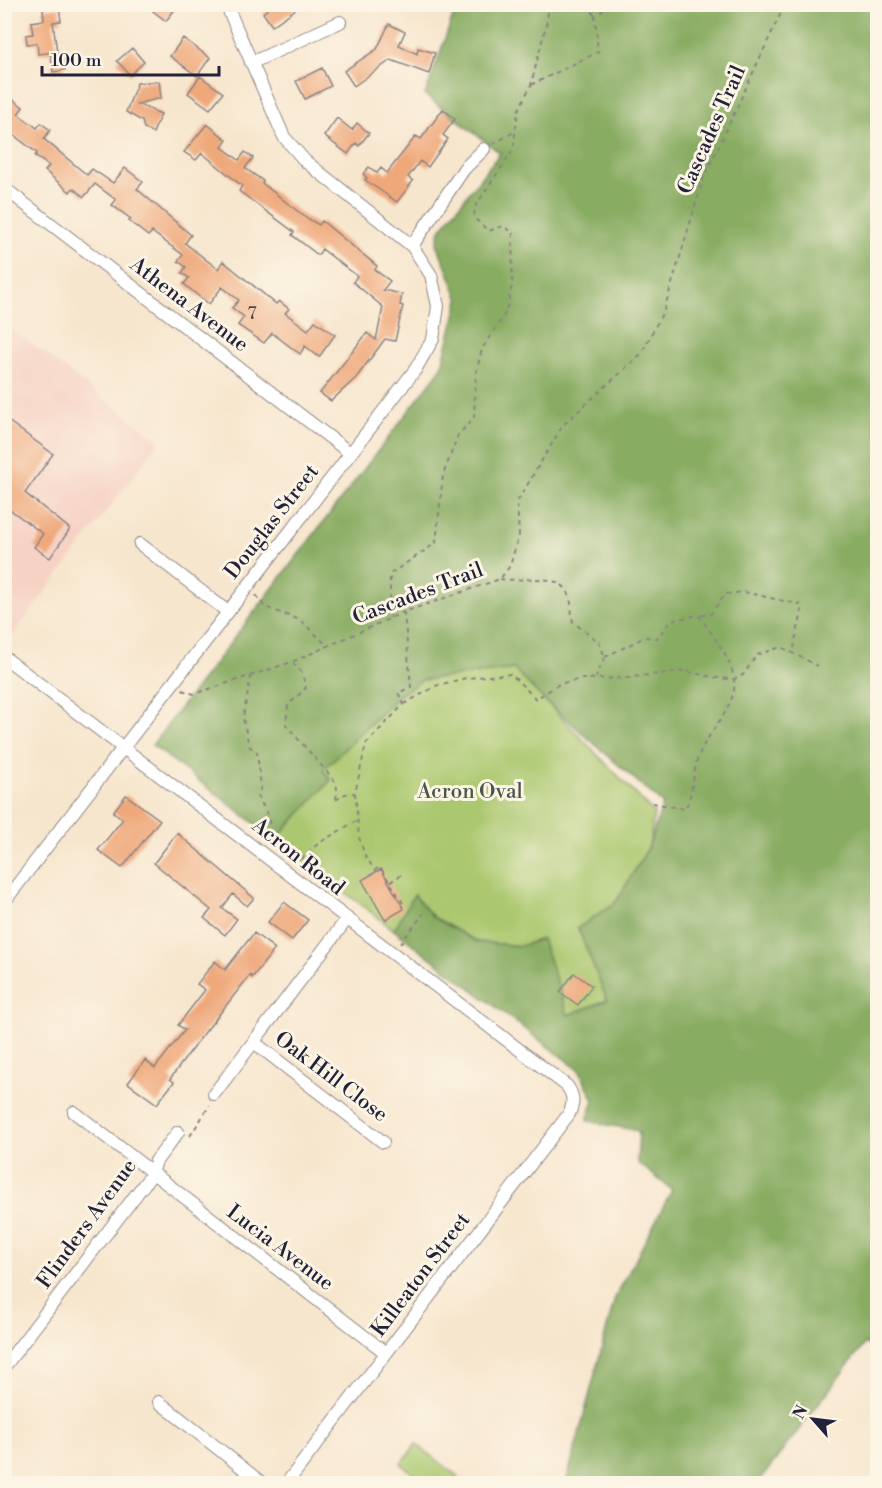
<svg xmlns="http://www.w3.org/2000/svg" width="882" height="1488" font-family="'Libre Bodoni',serif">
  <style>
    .built { fill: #f6d2c4 }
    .green { fill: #abc86f; stroke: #667555; stroke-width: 1.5 }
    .forest { fill: #88ac62; stroke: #55674e; stroke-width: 1.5 }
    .building { fill: #efa87a }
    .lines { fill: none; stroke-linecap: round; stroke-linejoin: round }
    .minor-casing { stroke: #8c8484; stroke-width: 14 }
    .path { stroke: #8c8484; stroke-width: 2; stroke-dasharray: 4.5 4.5; stroke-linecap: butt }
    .minor { stroke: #fff; stroke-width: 12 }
    .labels { text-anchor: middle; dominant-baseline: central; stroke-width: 6; stroke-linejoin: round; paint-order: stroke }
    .number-label { font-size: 18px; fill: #55444b }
    .street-label { font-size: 21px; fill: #22223b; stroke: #fcf5e5 }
    .park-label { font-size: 21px; fill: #4b544b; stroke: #fcf5e5 }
  </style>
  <rect width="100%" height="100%" fill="#fcf5e5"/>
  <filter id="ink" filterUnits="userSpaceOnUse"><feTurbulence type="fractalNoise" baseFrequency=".0167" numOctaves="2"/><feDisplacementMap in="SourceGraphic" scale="12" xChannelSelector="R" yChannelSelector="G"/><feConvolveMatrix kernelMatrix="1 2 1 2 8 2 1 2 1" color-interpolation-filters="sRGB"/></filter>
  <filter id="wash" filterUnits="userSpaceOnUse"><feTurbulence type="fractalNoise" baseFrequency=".008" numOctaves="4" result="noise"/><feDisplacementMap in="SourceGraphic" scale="24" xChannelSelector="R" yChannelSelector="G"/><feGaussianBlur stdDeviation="1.35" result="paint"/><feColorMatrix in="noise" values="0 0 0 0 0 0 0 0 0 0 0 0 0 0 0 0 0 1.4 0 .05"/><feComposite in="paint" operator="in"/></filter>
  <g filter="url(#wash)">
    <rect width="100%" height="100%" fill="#f7e6ce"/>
    <path class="built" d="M4 323 160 441 9 640 4 637Z"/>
    <path class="green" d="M514 669 654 813 649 848 616 902 578 928 608 1000 568 1015 520 946 477 942 433 917 414 895 394 930 270 835H280L331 779 323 770 398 696 422 680Z
      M416 1444 458 1476 452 1483H425L401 1464Z"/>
    <path class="forest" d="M457 5H877V1352L865 1343 758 1483H566L615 1298 672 1190 637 1162 639 1131 587 1121 594 1100 579 1070 394 930 414 895 433 917 477 942 520 946 542 939 568 1015 607 1000 578 928 616 902 648 848 663 804 540 696 514 669 422 680 398 696 323 770 331 780 280 835H270L152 745 441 369 459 300 437 244 440 230 500 153 425 95Z"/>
    <g id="blocks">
      <path class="building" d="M158 4H179L166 21 153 11Z
        M274 4H303L272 26 263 13Z
        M59 7 61 21 53 22 57 52 38 54 37 43 27 44 26 35 33 34 31 22 44 20 43 9Z
        M389 24 405 32 399 45 417 54 418 48 435 53 429 74 391 60 354 86 344 71 377 49Z
        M183 38 210 58 197 76 170 56Z
        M132 48 144 62 130 75 117 61Z
        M63 54 65 70 53 72 51 55Z
        M322 68 331 86 305 99 296 81Z
        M200 76 223 93 210 109 188 93Z
        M159 81 161 98 137 104 161 114 153 133 144 128 142 121 126 112 137 83Z
        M4 93 23 107 18 114 37 128 41 123 50 130 44 139 87 175 92 169 113 183 125 168 143 182 137 189 191 235 185 243 218 269 223 261 276 304 279 301 289 309 285 313 308 330 315 321 335 335 319 357 305 346 300 354 272 333 264 343 238 325 244 317 232 308 239 300 222 287 209 304 197 295 184 284 189 278 182 273 186 267 178 261 183 255 152 232 148 236 129 221 131 219 112 205 116 200 95 184 84 197 73 188 70 192 45 171 49 166 35 156 37 153 4 128Z
        M443 109 455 119 443 135 448 139 428 167 420 161 408 177 413 181 397 202 365 180 367 178 363 174 369 167 377 173 381 168 387 173 416 136 421 139Z
        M337 118 352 130 357 123 369 133 359 146 356 143 348 154 324 136Z
        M207 124 227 140 222 147 239 160 245 152 253 158 245 168 263 181 262 183 305 217 319 225 322 221 377 266 375 270 390 281 383 290 402 294 400 305 403 306 395 341 385 339 356 378 331 401 320 393 367 333 376 340 383 307 353 282 357 276 322 249 318 255 292 235 294 232 239 191 242 186 202 153 196 160 184 152Z
        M4 418 53 454 25 493 70 529 50 558 34 547 43 534 4 505Z
        M126 795 160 820 122 868 98 850 123 819 113 812Z
        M177 833 254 898 247 906 233 894 222 908 237 919 225 935 204 918 211 910 154 863Z
        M381 869 404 909 385 920 362 880Z
        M284 902 308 920 292 940 268 922Z
        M254 933 275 949 252 978 250 975 195 1045 170 1079 174 1082 157 1104 128 1083 145 1060 155 1068 185 1030 178 1025 205 990 197 984 215 961 225 970Z
        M574 973 592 986 578 1005 560 992Z"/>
    </g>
  </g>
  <g filter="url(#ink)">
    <use href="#blocks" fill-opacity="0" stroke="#8c8484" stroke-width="1.5"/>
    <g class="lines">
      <defs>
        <path id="minor" d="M251 63 340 22
          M4 188 350 453
          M412 246 464 169 484 149
          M140 544 228 612
          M4 657 567 1086C574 1096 574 1103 569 1114L286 1484
          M4 902 415 370 433 339 438 306 431 275 412 246 305 161 284 137 226 4
          M255 1043 383 1142
          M214 1094 347 919
          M74 1112 386 1353
          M4 1367 152 1174 156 1161 178 1132
          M159 1402 263 1484"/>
      </defs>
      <use href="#minor" class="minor-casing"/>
      <path class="path" d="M587 4 595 16
        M531 85 598 52 595 16 611 4
        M493 144 514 132
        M500 579C521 583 563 569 570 598 572 606 571 614 573 622L599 642 605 657 596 677
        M256 595 265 607 300 620 328 646
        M404 612 411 687 398 693 404 704 366 744 355 793 359 837 365 856 375 870 380 867 405 906
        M701 615H710L725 594 744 592 802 605C802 622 794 635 794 652
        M390 618V574L436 543 443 475 458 435 474 418 476 373 482 349 506 312 512 285 513 232 502 226 489 231 475 219 474 208 513 150 518 111 531 85 547 21 549 4
        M605 657 645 637 657 638 672 620 699 615C712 636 741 668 733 694 727 716 707 734 699 755 692 773 694 792 685 809L653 803
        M293 663 302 673 306 688 288 705 286 725 334 780 337 788 336 800
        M251 675 243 718 249 746 257 752 261 787 258 796 268 816 271 834
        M182 690 194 694 292 662 404 612 500 579 510 566 519 535 517 502 563 425 641 354 664 310 703 180 785 4
        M404 704 438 685 466 678 511 674 536 699 559 684 581 679 625 678 684 671 717 678 734 679 743 675 757 655 781 647 818 666
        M336 800 345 794 355 793
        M301 859 319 843 356 821
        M390 882 401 875
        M400 944 424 913
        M190 1136 210 1105
        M870 1241 878 1238"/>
      <use href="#minor" class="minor"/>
    </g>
  </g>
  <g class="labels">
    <g class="number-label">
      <text x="252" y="313">7</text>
    </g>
    <g class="street-label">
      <text transform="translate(712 130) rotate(-66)">Cascades Trail</text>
      <text transform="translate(189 305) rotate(37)">Athena Avenue</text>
      <text transform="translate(272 522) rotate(-52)">Douglas Street</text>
      <text transform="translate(418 594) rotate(-21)">Cascades Trail</text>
      <text transform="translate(298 857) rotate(38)">Acron Road</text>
      <text transform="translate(331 1077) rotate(37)">Oak Hill Close</text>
      <text transform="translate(87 1224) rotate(-54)">Flinders Avenue</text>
      <text transform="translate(280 1248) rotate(37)">Lucia Avenue</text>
      <text transform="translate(421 1275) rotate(-53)">Killeaton Street</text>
    </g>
    <g class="park-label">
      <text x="470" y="792">Acron Oval</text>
    </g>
  </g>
  <rect width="882" height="1488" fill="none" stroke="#fcf5e5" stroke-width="24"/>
  <g transform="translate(813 1419) rotate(298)" stroke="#fcf5e5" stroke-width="4.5" paint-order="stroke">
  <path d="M0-4.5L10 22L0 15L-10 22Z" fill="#22223b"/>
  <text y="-9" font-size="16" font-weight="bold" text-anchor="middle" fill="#22223b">N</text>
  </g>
  <path d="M42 66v9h177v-9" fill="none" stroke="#22223b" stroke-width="3"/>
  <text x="51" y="66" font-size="18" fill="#22223b" stroke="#fcf5e5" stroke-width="4.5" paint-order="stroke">100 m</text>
</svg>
